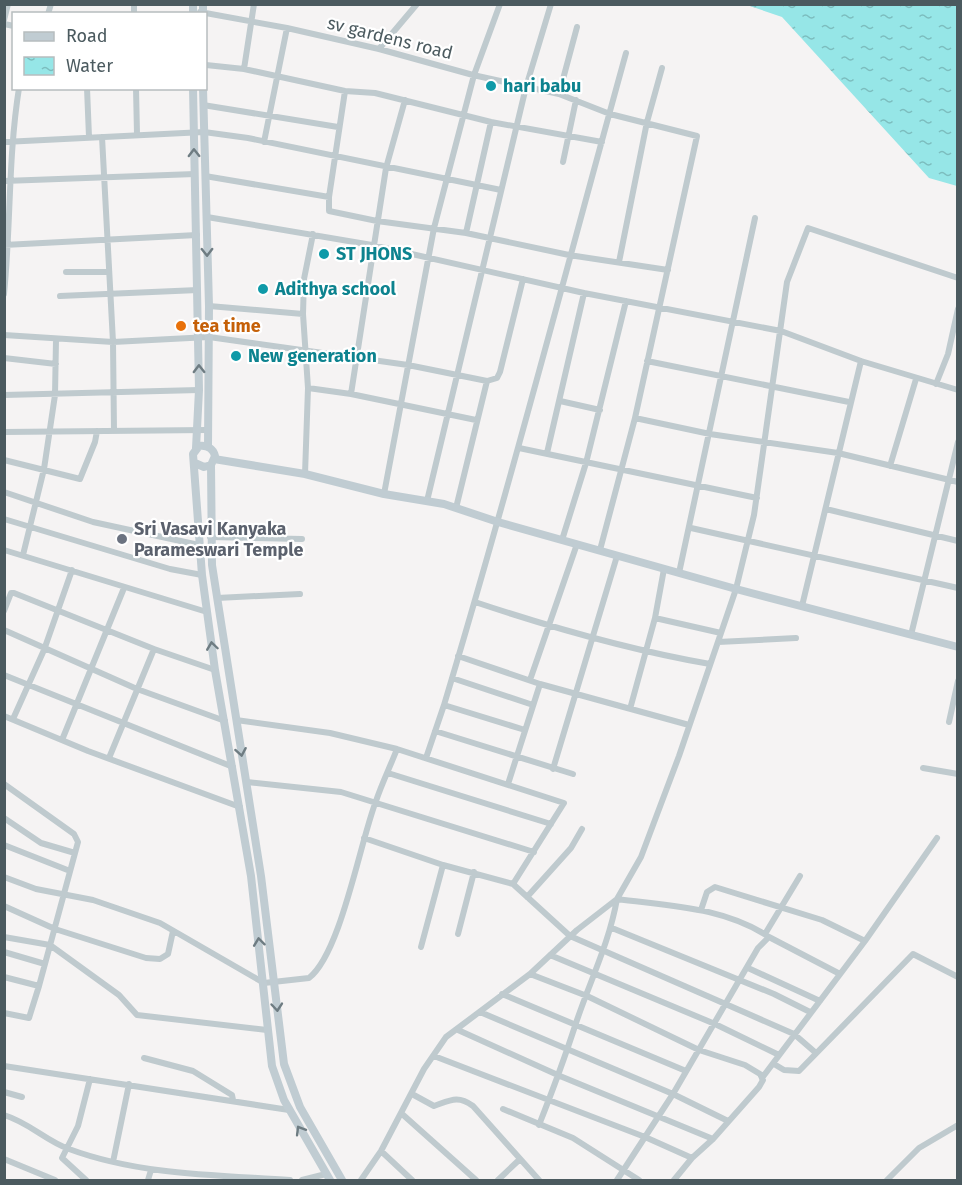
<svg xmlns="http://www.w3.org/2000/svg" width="962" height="1185" font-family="'Fira Sans',sans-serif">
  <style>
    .water { fill: url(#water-ripples) }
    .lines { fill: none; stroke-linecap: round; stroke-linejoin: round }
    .street { stroke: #bfcace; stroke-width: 6 }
    .secondary { stroke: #c0ccd2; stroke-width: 8 }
    .oneway { stroke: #6e7c82 }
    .culture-dot { fill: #0f9aa8; stroke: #fff; stroke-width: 2 }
    .food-dot { fill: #e8710a; stroke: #fff; stroke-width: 2 }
    .worship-dot { fill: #6b7280; stroke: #fff; stroke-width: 2 }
    .labels { text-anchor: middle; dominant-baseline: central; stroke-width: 4.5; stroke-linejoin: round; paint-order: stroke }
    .street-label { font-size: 18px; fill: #4b5a5f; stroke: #fff }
    .culture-label { font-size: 18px; font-weight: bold; fill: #0d838f; stroke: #fff; text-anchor: start }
    .food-label { font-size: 18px; font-weight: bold; fill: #c56008; stroke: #fff; text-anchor: start }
    .worship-label { font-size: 18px; font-weight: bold; fill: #5b616d; stroke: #fff; text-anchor: start }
  </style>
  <defs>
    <pattern id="water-ripples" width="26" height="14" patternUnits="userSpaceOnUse" patternTransform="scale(1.5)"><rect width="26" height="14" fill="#96e6e7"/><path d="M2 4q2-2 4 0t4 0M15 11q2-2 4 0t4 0" fill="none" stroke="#7cbdbe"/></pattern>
  </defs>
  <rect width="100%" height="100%" fill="#f5f3f3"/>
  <path class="water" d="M747 5H957V186L929 178 782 17Z"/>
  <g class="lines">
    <path class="street" d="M200 12 287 28 379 49 473 75 559 94 610 114 697 136 635 418 600 550
      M48 14 51 4
      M134 14V4
      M4 20 8 4
      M4 24 14 26
      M379 49 417 4
      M206 65 244 69 345 91 375 93 491 122 602 142
      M244 69 254 4
      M87 88 89 137
      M136 88 137 134
      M345 91 329 197V211L377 221 466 233 569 255 668 270
      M559 94 577 27
      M203 105 338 127
      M102 137 113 342 114 431
      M4 142 204 132 248 138 501 190
      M264 142 287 28
      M563 162 576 100
      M205 176 329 197
      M4 181 195 174
      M207 217 372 245 584 293 781 331 861 361 958 390
      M466 233 491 122
      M4 245 197 235
      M619 262 647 122 662 68
      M66 272H107
      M4 294C11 225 8 157 19 88
      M60 296 198 290
      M209 306 303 314
      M4 335 113 342 209 337 408 365 487 381 497 378 500 372 523 279
      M4 358 56 364
      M647 361 849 402
      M936 384 948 354 958 309
      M308 388 351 394 476 420
      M351 394 386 168 405 100
      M4 395 199 390
      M560 401 600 410
      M635 418 710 434 838 453 958 482
      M4 432 207 430
      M519 448 757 498
      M547 453 584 293
      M4 460 80 479 95 442 97 431
      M890 466 916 379
      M305 474 308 388 303 314 304 279 313 234
      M4 492 93 522 199 545
      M384 494 434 228 474 75 500 4
      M427 501 526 87 551 4
      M456 508 487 381
      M826 509 958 541
      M4 519 170 569 202 575
      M691 528 958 588
      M210 537 302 539
      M562 540 586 463 626 301
      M4 550 207 612
      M23 555 44 469 55 395 56 340
      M679 573 755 218
      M217 598 300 594
      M475 602C553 628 629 650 710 664
      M802 606 861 361
      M4 611 11 593H14L154 649 215 670
      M655 618 721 633
      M4 630 137 689 225 721
      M911 635 958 442
      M718 642 796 638
      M458 656 540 684 689 725
      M4 675 233 767
      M452 678 533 705
      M530 680 577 544
      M630 709 655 618 664 569
      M4 716 88 751 240 807
      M13 719 44 650 72 570
      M236 720 330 733 397 749 564 803 513 884
      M949 722 958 681
      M525 730 444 705C509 489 566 270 626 53
      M435 731 573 774
      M62 740 124 588
      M109 758 154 649
      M426 758 444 705
      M923 768 958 774
      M553 769 617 556
      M388 773 551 824
      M247 782 341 792 534 852
      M4 784 74 834 78 842 39 986 4 977
      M508 784 540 684
      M4 818 41 843 75 853
      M364 838 443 865 513 884 570 936 794 1034 816 1053
      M4 845 70 871
      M4 877 36 889 93 900 160 923 264 983 309 978C341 953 360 842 376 801 382 783 390 767 397 749
      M527 897 571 848 582 829
      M4 906 55 929 146 958 160 959 168 954 173 931
      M701 910 707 892 715 887 822 920 865 941
      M612 928 774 994 810 1012
      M458 934 474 872
      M765 934 800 876
      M4 937 50 945 119 995 137 1015 267 1030
      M769 937 840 974
      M421 947 443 865
      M4 952 45 964
      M550 955 715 1024 779 1055
      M748 968 820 1001
      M530 974 587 996 699 1050 745 1065 760 1074 763 1080 759 1087 713 1139 692 1158
      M502 994 686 1071
      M480 1012 673 1094 728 1121
      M4 1013 29 1018 39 986
      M458 1030 560 1076 713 1139
      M434 1056 645 1137 617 1180
      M144 1058 193 1071 232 1095 233 1100
      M774 1064 784 1070 799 1071 913 954 958 977
      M4 1066 289 1110
      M762 1078 865 941 937 838
      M4 1092 22 1097
      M412 1094 434 1106C451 1100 458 1095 473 1106L539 1180
      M503 1109 573 1138 639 1180
      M401 1113 476 1180
      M4 1115C30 1123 46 1141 69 1149 139 1175 216 1175 290 1180
      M539 1125C552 1092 564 1060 575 1026 589 983 609 944 617 899 669 906 724 907 769 937L758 948 673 1094 645 1137 692 1158 674 1180
      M381 1151 412 1180
      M4 1159 55 1180
      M113 1162 129 1084
      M86 1180 62 1158 78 1126 90 1079
      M148 1180 151 1170
      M302 1180 326 1174
      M361 1180 381 1151 424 1069 446 1037 530 974 577 930 617 899 641 857 679 756 736 589 754 515 787 282 808 228 958 278
      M498 1180 519 1160
      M887 1180 919 1148 958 1125"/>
    <path class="secondary" d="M193 14V4
      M203 14V4
      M193 88 199 390 196 448
      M203 88 209 306 208 446
      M214 459 305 474 384 494 444 504 498 522 736 589 958 647
      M195 463 204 467 211 465 215 456C213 448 207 445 199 446L193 454 202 575 215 670 251 876 272 1066 284 1100 330 1180
      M211 465 212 565 261 876 284 1064 300 1107 342 1180"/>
  </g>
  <defs><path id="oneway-chevron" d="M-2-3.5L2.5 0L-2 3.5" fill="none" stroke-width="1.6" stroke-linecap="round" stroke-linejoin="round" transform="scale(1.5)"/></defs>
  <g class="oneway">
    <use href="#oneway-chevron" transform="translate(194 153) rotate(-91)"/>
    <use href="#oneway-chevron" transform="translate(207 252) rotate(89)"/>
    <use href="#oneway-chevron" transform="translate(199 369) rotate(-91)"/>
    <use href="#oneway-chevron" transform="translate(212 646) rotate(-98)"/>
    <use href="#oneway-chevron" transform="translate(241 752) rotate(80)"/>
    <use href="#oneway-chevron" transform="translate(259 942) rotate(-97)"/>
    <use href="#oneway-chevron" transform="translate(277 1007) rotate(85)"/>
    <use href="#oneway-chevron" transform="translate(300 1130) rotate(-121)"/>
  </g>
  <g class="culture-dot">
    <circle cx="491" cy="86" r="6"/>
    <circle cx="324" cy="254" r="6"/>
    <circle cx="263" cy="289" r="6"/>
    <circle cx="236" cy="356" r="6"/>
  </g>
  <circle class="food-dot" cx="181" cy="326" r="6"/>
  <circle class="worship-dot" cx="122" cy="539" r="6"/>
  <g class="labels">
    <g class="street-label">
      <text transform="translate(390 38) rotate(14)">sv gardens road</text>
    </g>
    <g class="culture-label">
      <text x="503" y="86">hari babu</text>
      <text x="336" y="254">ST JHONS</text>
      <text x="275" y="289">Adithya school</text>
      <text x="248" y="356">New generation</text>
    </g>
    <g class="food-label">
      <text x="193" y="326">tea time</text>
    </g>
    <g class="worship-label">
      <text x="134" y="529">Sri Vasavi Kanyaka<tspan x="134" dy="21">Parameswari Temple</tspan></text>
    </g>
  </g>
  <rect width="962" height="1185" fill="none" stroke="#4b5a5f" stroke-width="12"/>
  <rect x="12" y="12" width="195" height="78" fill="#ffffff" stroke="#b7bdbf" stroke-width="1.5"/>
  <rect x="24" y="32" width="30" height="9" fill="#c0ccd2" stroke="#b7bdbf" stroke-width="1.5"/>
  <text x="66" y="42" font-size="18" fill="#4b5a5f">Road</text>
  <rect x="24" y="57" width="30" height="18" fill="url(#water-ripples)" stroke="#b7bdbf" stroke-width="1.5"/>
  <text x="66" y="72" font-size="18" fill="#4b5a5f">Water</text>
</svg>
